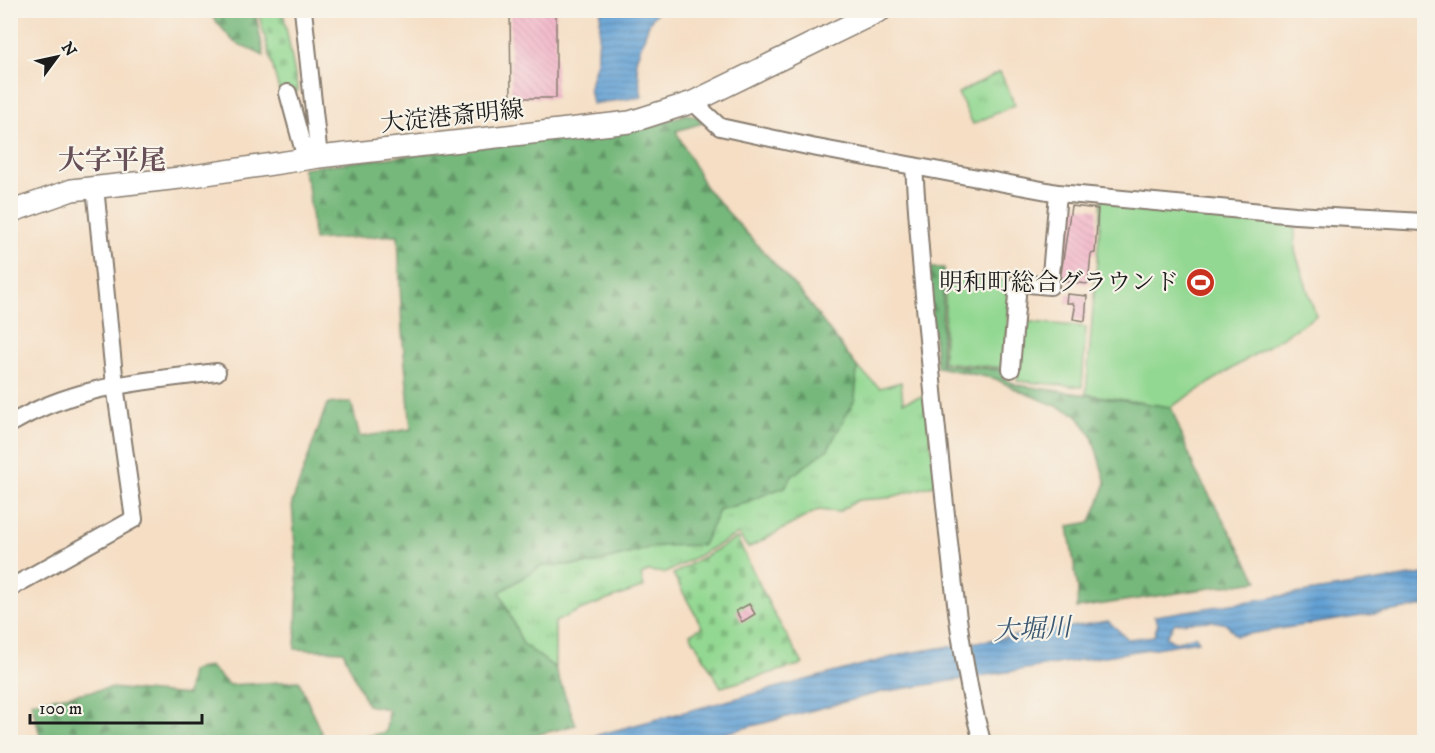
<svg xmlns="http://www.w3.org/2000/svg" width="1435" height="753" font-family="'IM FELL DW Pica','Noto Serif JP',serif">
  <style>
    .grass { fill: url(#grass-tufts); stroke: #587a57; stroke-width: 1.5 }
    .forest { fill: url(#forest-firs); stroke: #496a4c; stroke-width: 1.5 }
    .cemetery { fill: url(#cemetery-stones); stroke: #587a57; stroke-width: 1.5 }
    .green { fill: #93d892; stroke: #587a57; stroke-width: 1.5 }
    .water { fill: url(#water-rules); stroke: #3f5e78; stroke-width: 1.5 }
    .building { fill: url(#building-back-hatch) }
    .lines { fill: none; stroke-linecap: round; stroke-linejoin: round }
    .minor-casing { stroke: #887d70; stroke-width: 20 }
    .major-casing { stroke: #887d70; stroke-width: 24 }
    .minor { stroke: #fff; stroke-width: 16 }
    .major { stroke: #fff; stroke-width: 21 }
    .labels { text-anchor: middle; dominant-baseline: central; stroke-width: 4.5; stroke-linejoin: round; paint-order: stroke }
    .street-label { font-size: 24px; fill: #1c1c1c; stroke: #f7f3e8 }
    .poi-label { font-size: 24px; fill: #1c1c1c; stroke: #f7f3e8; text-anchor: end }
    .water-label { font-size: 26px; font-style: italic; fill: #3c576f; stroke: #f7f3e8 }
    .quarter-label { font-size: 27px; font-weight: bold; fill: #674f57; stroke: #f7f3e8 }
  </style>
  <defs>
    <pattern id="grass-tufts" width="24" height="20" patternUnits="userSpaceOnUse" patternTransform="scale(1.5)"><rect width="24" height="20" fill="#93d892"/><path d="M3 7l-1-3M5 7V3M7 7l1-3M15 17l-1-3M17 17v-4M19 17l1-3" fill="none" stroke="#7eb97d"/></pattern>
    <pattern id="forest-firs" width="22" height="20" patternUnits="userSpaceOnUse" patternTransform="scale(1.5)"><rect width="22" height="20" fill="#76b87c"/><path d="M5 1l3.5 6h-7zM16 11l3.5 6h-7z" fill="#609565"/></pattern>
    <pattern id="cemetery-stones" width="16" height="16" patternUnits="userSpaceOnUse" patternTransform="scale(1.5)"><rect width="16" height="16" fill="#93d892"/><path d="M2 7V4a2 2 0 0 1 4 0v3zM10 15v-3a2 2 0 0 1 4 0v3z" fill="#7eb97d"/></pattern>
    <pattern id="water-rules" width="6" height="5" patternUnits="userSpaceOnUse" patternTransform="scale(1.5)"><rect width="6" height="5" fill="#62a0d4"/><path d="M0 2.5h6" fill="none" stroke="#5082ab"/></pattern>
    <pattern id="building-back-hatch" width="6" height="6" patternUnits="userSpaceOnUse" patternTransform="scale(1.5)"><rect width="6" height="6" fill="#f1adc5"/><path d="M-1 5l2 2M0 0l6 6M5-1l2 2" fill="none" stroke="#ce94a9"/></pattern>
  </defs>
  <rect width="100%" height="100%" fill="#f7f3e8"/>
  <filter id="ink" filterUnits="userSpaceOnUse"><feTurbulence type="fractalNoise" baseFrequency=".0167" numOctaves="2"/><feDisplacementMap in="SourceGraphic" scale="12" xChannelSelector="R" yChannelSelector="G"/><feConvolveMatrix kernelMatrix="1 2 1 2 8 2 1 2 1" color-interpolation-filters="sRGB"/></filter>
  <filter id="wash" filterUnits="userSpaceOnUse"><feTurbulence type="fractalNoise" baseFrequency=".008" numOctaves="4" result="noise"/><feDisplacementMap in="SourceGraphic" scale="24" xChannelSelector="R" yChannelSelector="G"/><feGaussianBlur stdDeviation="1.35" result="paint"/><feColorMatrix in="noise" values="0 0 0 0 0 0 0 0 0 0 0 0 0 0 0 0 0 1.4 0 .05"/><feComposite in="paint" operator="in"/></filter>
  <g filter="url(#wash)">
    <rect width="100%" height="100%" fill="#f5dec4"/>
    <path class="grass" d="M1000 72 1015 105 973 124 958 93Z
      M857 367 880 388 901 382 903 402 924 396 937 484 888 498 858 500 838 512 818 510 748 548 738 534 666 573 648 571 641 575 644 587 582 609 555 622V668L523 645 499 592 541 566 591 564 661 545H702L720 509C743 506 762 494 785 487L792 476 805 465 855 399Z"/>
    <path class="forest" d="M207 11H255L264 56 234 42Z
      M686 114 696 116 703 123 676 131 706 188 801 293 857 367 855 399 828 449 792 476 785 487C763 494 743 506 720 509L703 545 657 546 591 564 541 566 500 592 523 644 555 668 576 725 508 742H341L386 732 388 709 367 705 343 651 295 649 298 588 292 503 327 404 351 402 360 437 411 429 402 331 398 235 314 240 308 185 302 168 651 127Z
      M927 268H944L941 364 1004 370 1002 377 1017 385 1171 407 1195 470 1258 581 1077 608 1078 589 1068 526 1091 522 1106 483 1092 436 1076 414 1015 389 996 379 937 367Z
      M209 666 229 685 299 681 325 742H42L31 702 110 688 187 695 191 671Z"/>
    <path class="cemetery" d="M258 11H283L298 91 280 94Z
      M737 538 772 610 803 664 721 687 690 634 702 627 673 574Z"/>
    <path class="green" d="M1102 199 1295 215V251L1316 316 1171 407 1086 394Z
      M946 276 1011 281 1005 368 943 362Z
      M1021 321 1086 327 1082 387 1017 381Z"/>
    <path class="water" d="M601 11H658L650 21 636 60 642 97 592 104 589 88 597 61Z
      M1424 574V606L1236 636 1227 624 1212 621 1175 623 1166 637 1174 642 1196 636 1199 641 882 692 691 742H571L908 653 1108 621 1128 639 1154 636 1158 623 1154 616Z"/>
    <g id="blocks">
      <path class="building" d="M510 10H556V98H511Z
        M1071 206 1098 209 1095 253 1091 254 1088 284 1060 281Z
        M1067 294 1087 296 1085 321 1073 319 1075 308 1073 303H1066Z
        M749 604 755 614 742 622 736 611Z"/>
    </g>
  </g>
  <g filter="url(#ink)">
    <use href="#blocks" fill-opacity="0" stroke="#887d70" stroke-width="1.5"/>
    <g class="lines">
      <defs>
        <path id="minor" d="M303 10 319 157
          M288 93 306 159
          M693 102 720 127 812 147 1058 193 1295 215 1424 222
          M914 166C921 276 932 386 944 496 953 579 960 661 982 742
          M1011 369 1018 283 1050 286 1058 193
          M10 424C77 384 143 382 217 372
          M10 588 134 519 115 385 95 187"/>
        <path id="major" d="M10 212 72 190 180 178 319 157 630 122 693 102 881 10"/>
      </defs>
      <use href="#minor" class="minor-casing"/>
      <use href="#major" class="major-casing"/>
      <use href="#minor" class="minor"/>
      <use href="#major" class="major"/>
    </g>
  </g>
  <defs>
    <symbol id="stadium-disc" viewBox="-11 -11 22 22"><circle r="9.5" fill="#c8321e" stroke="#f7f3e8"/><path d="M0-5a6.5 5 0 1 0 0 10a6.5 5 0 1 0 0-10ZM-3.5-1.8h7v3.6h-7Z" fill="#fff"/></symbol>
  </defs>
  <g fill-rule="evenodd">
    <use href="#stadium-disc" x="1184" y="266" width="33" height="33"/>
  </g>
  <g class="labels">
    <g class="street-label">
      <text transform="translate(452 117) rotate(-6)">大淀港斎明線</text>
    </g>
    <g class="poi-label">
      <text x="1179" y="283">明和町総合グラウンド</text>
    </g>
    <g class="water-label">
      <text transform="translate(1032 630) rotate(-3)">大堀川</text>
    </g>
    <g class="quarter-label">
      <text x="112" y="161">大字平尾</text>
    </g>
  </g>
  <rect width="1435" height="753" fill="none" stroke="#f7f3e8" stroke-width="36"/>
  <g transform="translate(57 57) rotate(57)" stroke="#f7f3e8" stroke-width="4.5" paint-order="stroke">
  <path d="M0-4.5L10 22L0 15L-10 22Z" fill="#1c1c1c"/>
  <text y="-9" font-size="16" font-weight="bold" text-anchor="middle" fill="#1c1c1c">N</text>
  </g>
  <path d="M30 714v9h172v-9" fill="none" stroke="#1c1c1c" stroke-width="3"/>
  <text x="39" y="714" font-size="18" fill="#1c1c1c" stroke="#f7f3e8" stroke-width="4.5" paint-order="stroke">100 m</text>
</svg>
